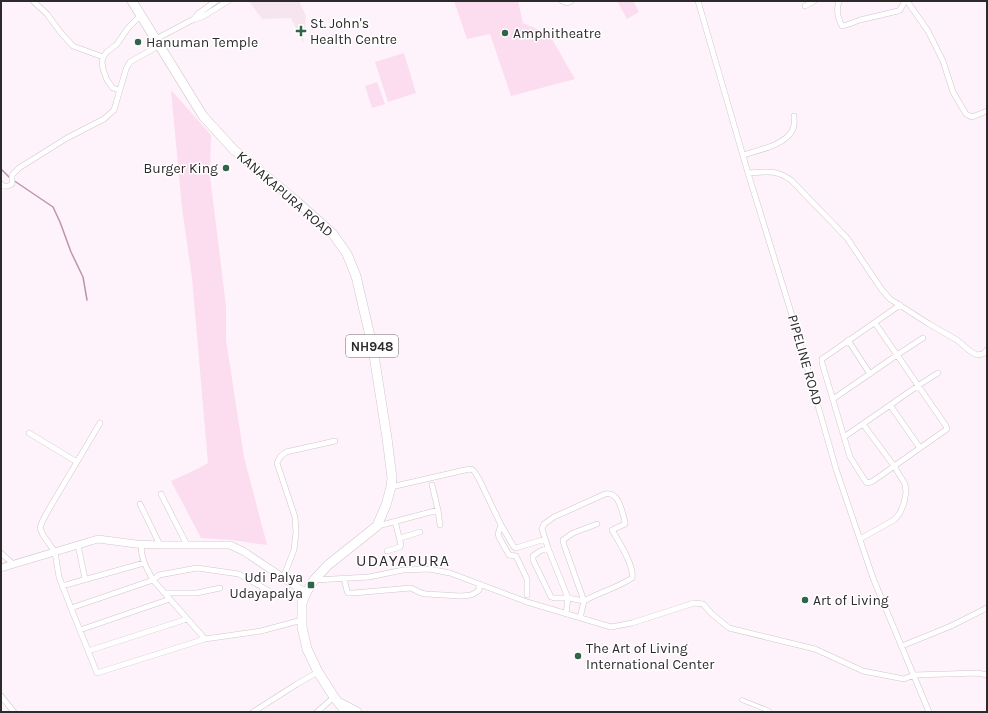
<svg xmlns="http://www.w3.org/2000/svg" width="988" height="713" font-family="Karla,sans-serif">
  <style>
    .built { fill: #f6e4ef }
    .green { fill: #fbddef }
    .lines { fill: none; stroke-linecap: round; stroke-linejoin: round }
    .stream { stroke: #bc94ae; stroke-width: 1.5 }
    .pedestrian-casing { stroke: #d0c6cc; stroke-width: 5 }
    .minor-casing { stroke: #d0c6cc; stroke-width: 6 }
    .tertiary-casing { stroke: #d0c6cc; stroke-width: 8 }
    .trunk-casing { stroke: #d0c6cc; stroke-width: 10 }
    .pedestrian { stroke: #fff; stroke-width: 4 }
    .minor { stroke: #fff; stroke-width: 5 }
    .tertiary { stroke: #fff; stroke-width: 7 }
    .trunk { stroke: #fff; stroke-width: 9 }
    .poi-dot { fill: #2f644a; stroke: #fff; stroke-width: 1.5 }
    .labels { text-anchor: middle; dominant-baseline: central; stroke-width: 3; stroke-linejoin: round; paint-order: stroke }
    .shield { fill: #fff; stroke: #6c6a6b; stroke-width: 1 }
    .shield-label { font-size: 13px; font-weight: bold; fill: #2d2a2c }
    .poi-label { font-size: 14px; fill: #2d2a2c; stroke: #fff; text-anchor: start }
    .street-label { font-size: 14px; fill: #2d2a2c; stroke: #fff }
    .quarter-label { font-size: 16px; letter-spacing: 1px; fill: #2d2a2c; stroke: #fff }
  </style>
  <rect width="100%" height="100%" fill="#fef3fa"/>
  <path class="built" d="M249 1H299L306 16 303 43 291 18 262 19Z"/>
  <path class="green" d="M454 1H518L523 23 549 34 575 79 511 96 490 34 467 39Z
    M617 1H633L639 12 627 19Z
    M404 53 416 93 388 102 375 62Z
    M377 82 385 104 372 108 365 86Z
    M171 90 211 135 210 176 226 306V340L244 457 267 545 232 540 201 538 171 481 195 470 208 463 192 278 182 208Z"/>
  <g class="lines">
    <path class="stream" d="M1 169 10 178
      M13 180 53 207 60 222 71 252 83 277 87 300"/>
    <defs>
      <path id="pedestrian" d="M742 700 767 710 770 712"/>
      <path id="minor" d="M33 1 47 14 61 33 73 46 103 57
        M562 1 567 3 571 1
        M698 1 748 173 795 325 836 469 873 578 929 712
        M839 1C836 10 837 17 842 26 848 25 854 22 860 20 873 17 885 14 898 11L900 10 905 1
        M907 1 928 31 943 61 953 92 966 114 972 117 987 111
        M805 6 814 1
        M193 20 199 13 216 1
        M156 39 192 20 202 17 228 1
        M119 90 113 88 107 80 103 69 102 62 103 57 107 52 117 44 128 28 141 15
        M743 155C759 150 786 145 793 129 795 125 794 120 794 116
        M748 173C767 172 775 169 791 180L847 238 882 290 890 299 929 324 957 340 970 351 977 355 983 354 987 350
        M1 184C4 188 9 186 12 184V175L19 168 67 138 104 119 114 110 126 69 130 62 160 45
        M875 323 946 426 947 429 873 481 871 482 867 483 864 479 850 457 822 363V359L900 305
        M848 340 870 374
        M833 399 897 355 923 338
        M890 405 920 448
        M29 433 77 462
        M844 437 919 385 938 373
        M432 485 438 510 440 525
        M391 487 465 470 471 469 474 471 479 479 501 525 498 534 499 537 509 555 516 556 527 579V595
        M161 494 187 545
        M140 504 160 545
        M501 525 514 547 516 548 545 539
        M378 526 438 510
        M400 538 420 532
        M860 539 894 520 900 513 904 503 906 492 905 484 894 466 863 424
        M141 544C141 559 146 567 153 580L159 575 197 568 239 574 269 591
        M78 545 85 579
        M548 548 540 551 533 556V560L551 597 554 598H568L584 601C600 592 617 588 632 578 635 567 618 540 612 530L625 524V522C622 511 619 491 605 494L554 517 544 524 542 529 548 548 568 598 566 614
        M387 551 400 547 401 545 395 521
        M1 553 13 564
        M283 578 294 550 296 532 295 517 277 463 280 457 286 452 335 441
        M344 578 347 591 348 593H353L411 588 421 593 426 594 461 596 471 595 475 593 479 590 480 584
        M315 580 369 577 403 570 429 569 450 573 527 602 611 627 632 623 694 603 703 604 712 614 729 628 815 649 863 671 904 679 914 675 978 673 987 675
        M62 586 144 563
        M164 593H197L220 588
        M71 608 97 673 205 639 153 580 71 608 59 577 55 552 43 535 40 528 42 522 49 509 100 423
        M580 618 584 601 564 545 563 540 573 533 597 524
        M80 630 170 599
        M205 639 261 631 302 620
        M902 646 951 626 987 608
        M88 651 187 619
        M1 696 14 712
        M253 712 297 684 318 672
        M317 712 334 697"/>
      <path id="tertiary" d="M1 568 98 539 136 544 160 545H230L243 551 306 593"/>
      <path id="trunk" d="M132 1 203 116 234 150 295 200 333 234 347 254 356 276 373 349 387 438 392 478 391 487 386 505 377 526 328 565 314 580 306 593 302 603V627L307 649 318 672 334 697 346 712
        M340 703 357 712"/>
    </defs>
    <use href="#pedestrian" class="pedestrian-casing"/>
    <use href="#minor" class="minor-casing"/>
    <use href="#tertiary" class="tertiary-casing"/>
    <use href="#trunk" class="trunk-casing"/>
    <use href="#pedestrian" class="pedestrian"/>
    <use href="#minor" class="minor"/>
    <use href="#tertiary" class="tertiary"/>
    <use href="#trunk" class="trunk"/>
  </g>
  <g class="poi-dot">
    <path d="M299 25h4v4h4v4h-4v4h-4v-4h-4v-4h4z"/>
    <circle cx="505" cy="33" r="4"/>
    <circle cx="138" cy="42" r="4"/>
    <circle cx="226" cy="168" r="4"/>
    <rect x="307" y="581" width="8" height="8" rx="2"/>
    <circle cx="805" cy="600" r="4"/>
    <circle cx="578" cy="656" r="4"/>
  </g>
  <g class="labels">
    <rect class="shield" x="346" y="335" width="52" height="22" rx="3"/>
    <g class="shield-label">
      <text x="372" y="346">NH948</text>
    </g>
    <g class="poi-label">
      <text x="310" y="23">St. John's<tspan x="310" dy="16">Health Centre</tspan></text>
      <text x="513" y="33">Amphitheatre</text>
      <text x="146" y="42">Hanuman Temple</text>
      <text x="218" y="168" text-anchor="end">Burger King</text>
      <text x="303" y="577" text-anchor="end">Udi Palya<tspan x="303" dy="16">Udayapalya</tspan></text>
      <text x="813" y="600">Art of Living</text>
      <text x="586" y="648">The Art of Living<tspan x="586" dy="16">International Center</tspan></text>
    </g>
    <g class="street-label">
      <text transform="translate(285 194) rotate(41)">KANAKAPURA ROAD</text>
      <text transform="translate(805 360) rotate(74)">PIPELINE ROAD</text>
    </g>
    <g class="quarter-label">
      <text x="403" y="560">UDAYAPURA</text>
    </g>
  </g>
  <rect width="988" height="713" fill="none" stroke="#2d2a2c" stroke-width="4"/>
</svg>
